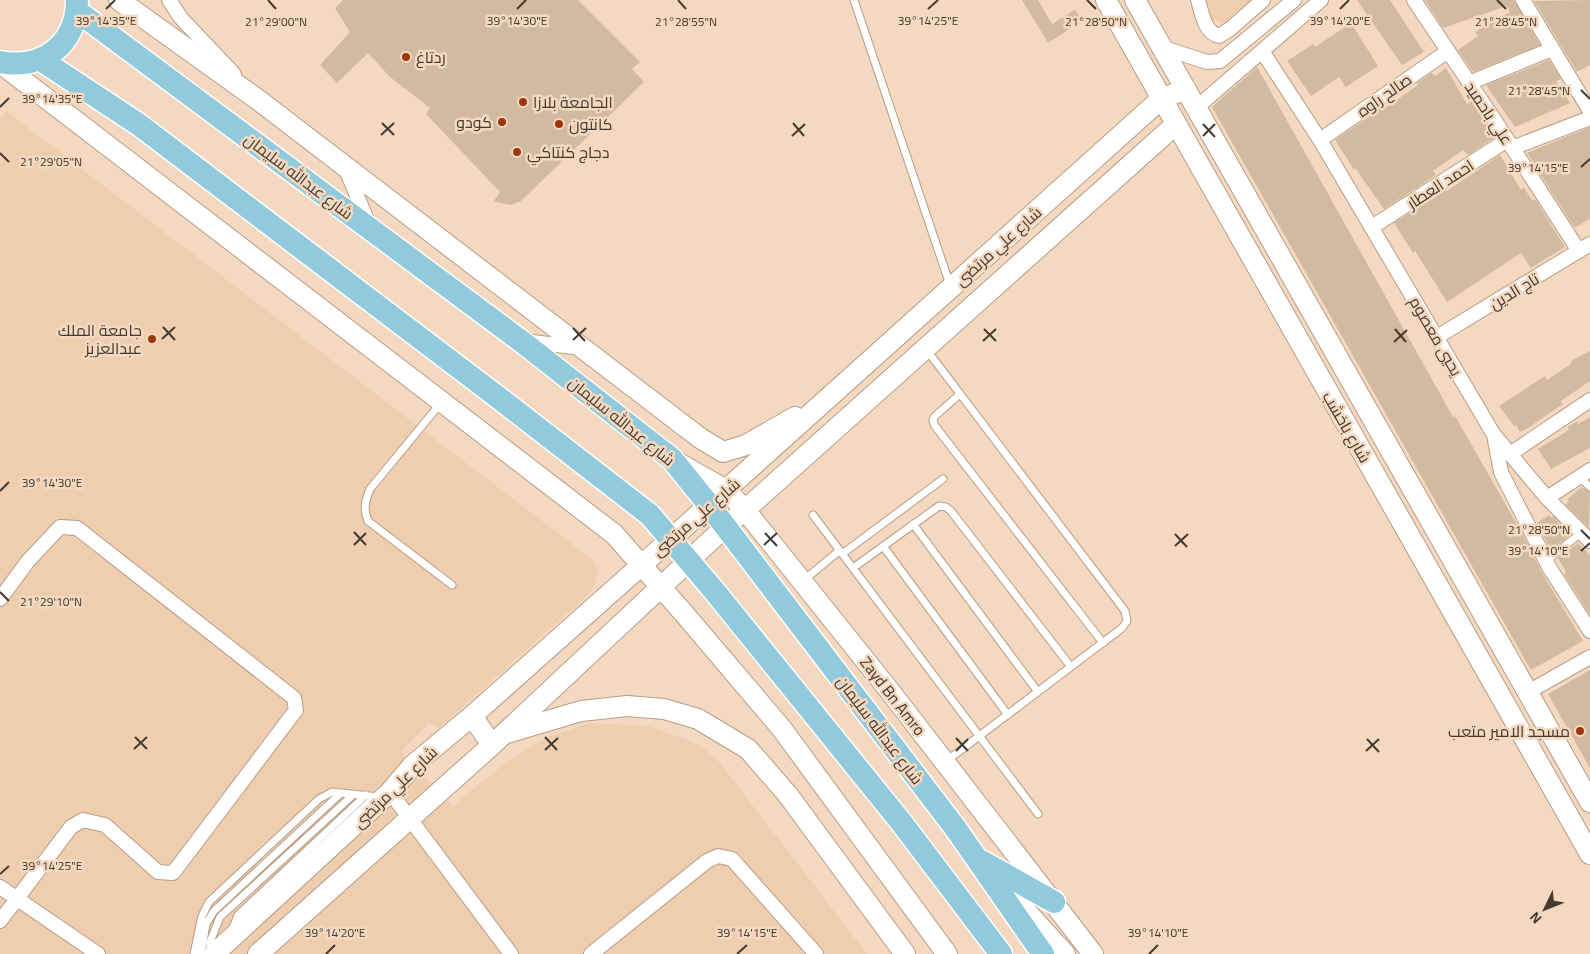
<svg xmlns="http://www.w3.org/2000/svg" width="1590" height="954" font-family="Georgia,Cairo,serif">
  <style>
    .built { fill: #efcdaf }
    .building { fill: #d1ba9f }
    .lines { fill: none; stroke-linecap: round; stroke-linejoin: round }
    .service-casing { stroke: #b79d86; stroke-width: 9 }
    .minor-casing { stroke: #b79d86; stroke-width: 16 }
    .secondary-casing { stroke: #b79d86; stroke-width: 22 }
    .primary-casing { stroke: #fff; stroke-width: 25 }
    .service { stroke: #fff; stroke-width: 7 }
    .minor { stroke: #fff; stroke-width: 14 }
    .secondary { stroke: #fff; stroke-width: 20 }
    .primary { stroke: #91cadc; stroke-width: 22 }
    .ticks { fill: none; stroke: #453a30; stroke-width: 2 }
    .poi-dot { fill: #9d370f; stroke: #f4d9c0; stroke-width: 2 }
    .labels { text-anchor: middle; dominant-baseline: central; stroke-width: 5; stroke-linejoin: round; paint-order: stroke }
    .poi-label { font-size: 16px; fill: #453a30; stroke: #f4d9c0; text-anchor: start }
    .street-label { font-size: 16px; fill: #453a30; stroke: #f4d9c0 }
    .ticks-label { font-size: 12px; text-anchor: middle; fill: #453a30; stroke: #f4d9c0; stroke-width: 5; stroke-linejoin: round; paint-order: stroke }
  </style>
  <rect width="100%" height="100%" fill="#f4d9c0"/>
  <path class="built" d="M1204 0H1251L1224 23 1210 18Z
    M6 111 593 560 597 569 596 581 590 593 439 728 429 723 401 752 453 806 509 760 548 737 589 723 648 726 698 744 716 758 867 954H0V119Z"/>
  <path class="building" d="M343 0H578L640 62 632 69 644 82 521 201 511 205 505 204 494 201 500 192 426 114 430 108 390 77 368 53 337 83 320 65 350 32 335 8Z
    M1022 0H1038L1052 24 1075 10 1082 21 1048 43Z
    M1357 0H1390L1424 52 1402 65Z
    M1425 0H1514L1540 45 1473 72 1458 50 1478 36 1475 32 1510 12 1507 6 1443 28Z
    M1590 0V65L1577 72 1534 1Z
    M1351 23 1378 66 1346 87 1339 77 1311 96 1287 61 1313 44 1315 47Z
    M1549 60 1561 79 1556 81 1570 103 1515 127 1486 85Z
    M1257 67 1453 417 1455 416 1522 533 1541 571 1583 641 1531 670 1212 107Z
    M1446 68 1467 104 1471 101 1495 137 1468 155 1463 150 1433 171 1436 175 1384 209 1355 168 1354 170 1335 140 1382 108 1384 106 1385 108 1418 85 1417 83 1432 73 1435 76Z
    M1590 127V219L1576 227H1574L1527 153Z
    M1500 155 1521 190 1524 188 1532 200 1535 199 1565 247 1531 268 1521 253 1447 302 1415 251 1413 253 1394 223 1446 190 1447 191Z
    M1590 351V381L1561 401 1563 404 1528 428 1520 432 1516 425 1514 426 1499 406 1545 376 1547 380 1571 364V361Z
    M1590 417V448L1551 469 1538 449 1569 430 1568 427 1577 421 1578 424Z
    M1582 487 1590 492 1589 528 1566 505 1569 501 1567 499Z
    M1549 515 1552 518 1553 516 1571 534 1551 551 1537 523Z
    M1578 543 1590 555V615L1564 574 1566 572 1558 558Z
    M1590 670V768L1548 694Z"/>
  <g class="lines">
    <defs>
      <path id="service" d="M854 0 950 285
        M926 349 1125 611 1127 621 1122 628 945 762
        M960 394 934 417 933 421 935 426 1103 643
        M440 404 370 489C365 501 363 509 368 521L452 585
        M1579 477 1590 487
        M813 515 1038 814
        M913 524 1038 692
        M883 546 1008 715
        M842 554 943 479
        M1546 561 1581 533
        M853 568 939 506 946 507 951 511 1071 667
        M804 580 839 551
        M233 928 238 915 366 795
        M210 953V942L220 917 354 794
        M194 954 202 916 209 902 319 799 332 792 379 797
        M201 954 206 924 214 911 341 793"/>
      <path id="minor" d="M169 0 181 18 234 74
        M1198 0C1202 13 1204 32 1219 36L1230 29 1263 0
        M1414 0 1503 133 1579 251
        M1523 0 1590 111
        M1161 47 1207 62 1220 61 1294 0
        M1262 51 1320 140 1494 435 1501 472 1549 567 1590 631
        M1469 83 1552 49
        M1196 108 1321 0
        M1320 140 1448 51
        M1512 148 1590 118
        M346 169 369 225
        M1372 227 1507 140
        M1437 337 1590 244
        M524 341 582 348
        M1495 436 1547 498 1590 541
        M1510 454 1590 400
        M1547 498 1590 470
        M0 599 28 561 60 527 77 528 294 698 296 710 173 873 158 872 105 825 83 820 71 827 0 921
        M1528 692 1590 657
        M390 792 511 954
        M0 887 98 954
        M591 954 707 861 718 856 732 859 816 954"/>
      <path id="secondary" d="M119 0 257 99 700 438 723 452 746 445 795 417
        M1106 0 1590 854
        M1135 0 1590 802
        M0 63 614 534 687 617 782 729 947 954
        M675 461 726 490 745 510 889 690 1093 954
        M472 716 492 745
        M507 733 581 711 627 706 664 709 698 719 748 749 788 795 905 954
        M1014 898 1065 954
        M214 954 390 792 413 765 472 716 709 505 1161 99 1186 89
        M258 954 492 745 725 527 745 510 1175 125"/>
      <path id="primary" d="M77 11 521 341 672 459 709 505 956 829 1043 954
        M41 60 138 124 499 398 650 515 716 593 901 822 1001 954
        M0 62C43 70 77 44 77 0
        M983 862 1054 902"/>
    </defs>
    <use href="#service" class="service-casing"/>
    <use href="#minor" class="minor-casing"/>
    <use href="#secondary" class="secondary-casing"/>
    <use href="#primary" class="primary-casing"/>
    <use href="#service" class="service"/>
    <use href="#minor" class="minor"/>
    <use href="#secondary" class="secondary"/>
    <use href="#primary" class="primary"/>
  </g>
  <path class="ticks" d="M268 0 276 9M678 0 686 9M1087 0 1096 9M1497 0 1506 9M106 9 115 0M517 9 526 0M928 9 938 0M1340 9 1349 0M1581 90 1590 99M0 107 9 98M382 123 394 135M793 123 804 136M1203 124 1215 137M381 135 394 123M792 136 805 124M1203 136 1215 124M0 153 9 162M1581 167 1590 159M163 327 175 340M573 328 585 341M984 329 996 341M1395 329 1406 342M162 339 175 327M573 340 586 328M983 341 996 329M1394 342 1407 330M0 491 9 482M1581 530 1590 539M354 532 366 545M765 533 777 546M1175 534 1187 547M354 545 366 533M764 545 777 533M1175 546 1188 534M1581 551 1590 543M0 592 9 601M135 737 147 749M545 737 557 750M956 738 968 751M1367 739 1379 752M134 749 147 737M545 750 558 738M956 751 968 739M1366 751 1379 739M0 874 9 866M326 954 335 945M737 954 747 945M1149 954 1158 945"/>
  <g class="poi-dot">
    <circle cx="406" cy="57" r="5"/>
    <circle cx="523" cy="102" r="5"/>
    <circle cx="502" cy="122" r="5"/>
    <circle cx="559" cy="124" r="5"/>
    <circle cx="517" cy="152" r="5"/>
    <circle cx="152" cy="339" r="5"/>
    <circle cx="1580" cy="731" r="5"/>
  </g>
  <g class="labels">
    <g class="poi-label">
      <text x="416" y="57">ردتاغ</text>
      <text x="533" y="102">الجامعة بلازا</text>
      <text x="492" y="122" text-anchor="end">كودو</text>
      <text x="569" y="124">كانتون</text>
      <text x="527" y="152">دجاج كنتاكي</text>
      <text x="142" y="330" text-anchor="end">جامعة الملك<tspan x="142" dy="18">عبدالعزيز</tspan></text>
      <text x="1570" y="731" text-anchor="end">مسجد الامير متعب</text>
    </g>
    <g class="street-label">
      <text transform="translate(1384 95) rotate(-35)">صالح راوه</text>
      <text transform="translate(1489 113) rotate(56)">علي باحميد</text>
      <text transform="translate(299 176) rotate(37)">شارع عبدالله سليمان</text>
      <text transform="translate(1440 184) rotate(-33)">احمد العطار</text>
      <text transform="translate(998 246) rotate(-42)">شارع علي مرتضى</text>
      <text transform="translate(1514 291) rotate(-31)">تاج الدين</text>
      <text transform="translate(1436 336) rotate(60)">يحيي معصوم</text>
      <text transform="translate(622 421) rotate(39)">شارع عبدالله سليمان</text>
      <text transform="translate(1347 427) rotate(60)">شارع باخشب</text>
      <text transform="translate(696 517) rotate(-41)">شارع علي مرتضى</text>
      <text transform="translate(893 696) rotate(52)">Zayd Bn Amro</text>
      <text transform="translate(880 730) rotate(53)">شارع عبدالله سليمان</text>
      <text transform="translate(395 787) rotate(-44)">شارع علي مرتضى</text>
    </g>
  </g>
  <g class="ticks-label">
    <text x="106" y="25">39°14'35"E</text>
    <text x="517" y="25">39°14'30"E</text>
    <text x="928" y="25">39°14'25"E</text>
    <text x="1340" y="25">39°14'20"E</text>
    <text x="276" y="26">21°29'00"N</text>
    <text x="686" y="26">21°28'55"N</text>
    <text x="1096" y="26">21°28'50"N</text>
    <text x="1506" y="26">21°28'45"N</text>
    <text x="1539" y="95">21°28'45"N</text>
    <text x="52" y="103">39°14'35"E</text>
    <text x="51" y="166">21°29'05"N</text>
    <text x="1538" y="172">39°14'15"E</text>
    <text x="52" y="487">39°14'30"E</text>
    <text x="1539" y="534">21°28'50"N</text>
    <text x="1538" y="555">39°14'10"E</text>
    <text x="51" y="606">21°29'10"N</text>
    <text x="52" y="870">39°14'25"E</text>
    <text x="335" y="937">39°14'20"E</text>
    <text x="747" y="937">39°14'15"E</text>
    <text x="1158" y="937">39°14'10"E</text>
  </g>
  <g transform="translate(1545 909) rotate(227)" stroke="#f4d9c0" stroke-width="4" paint-order="stroke">
  <path d="M0-4L9 19L0 12L-9 19Z" fill="#453a30"/>
  <text y="-8" font-size="14" font-weight="bold" text-anchor="middle" fill="#453a30">N</text>
  </g>
</svg>
